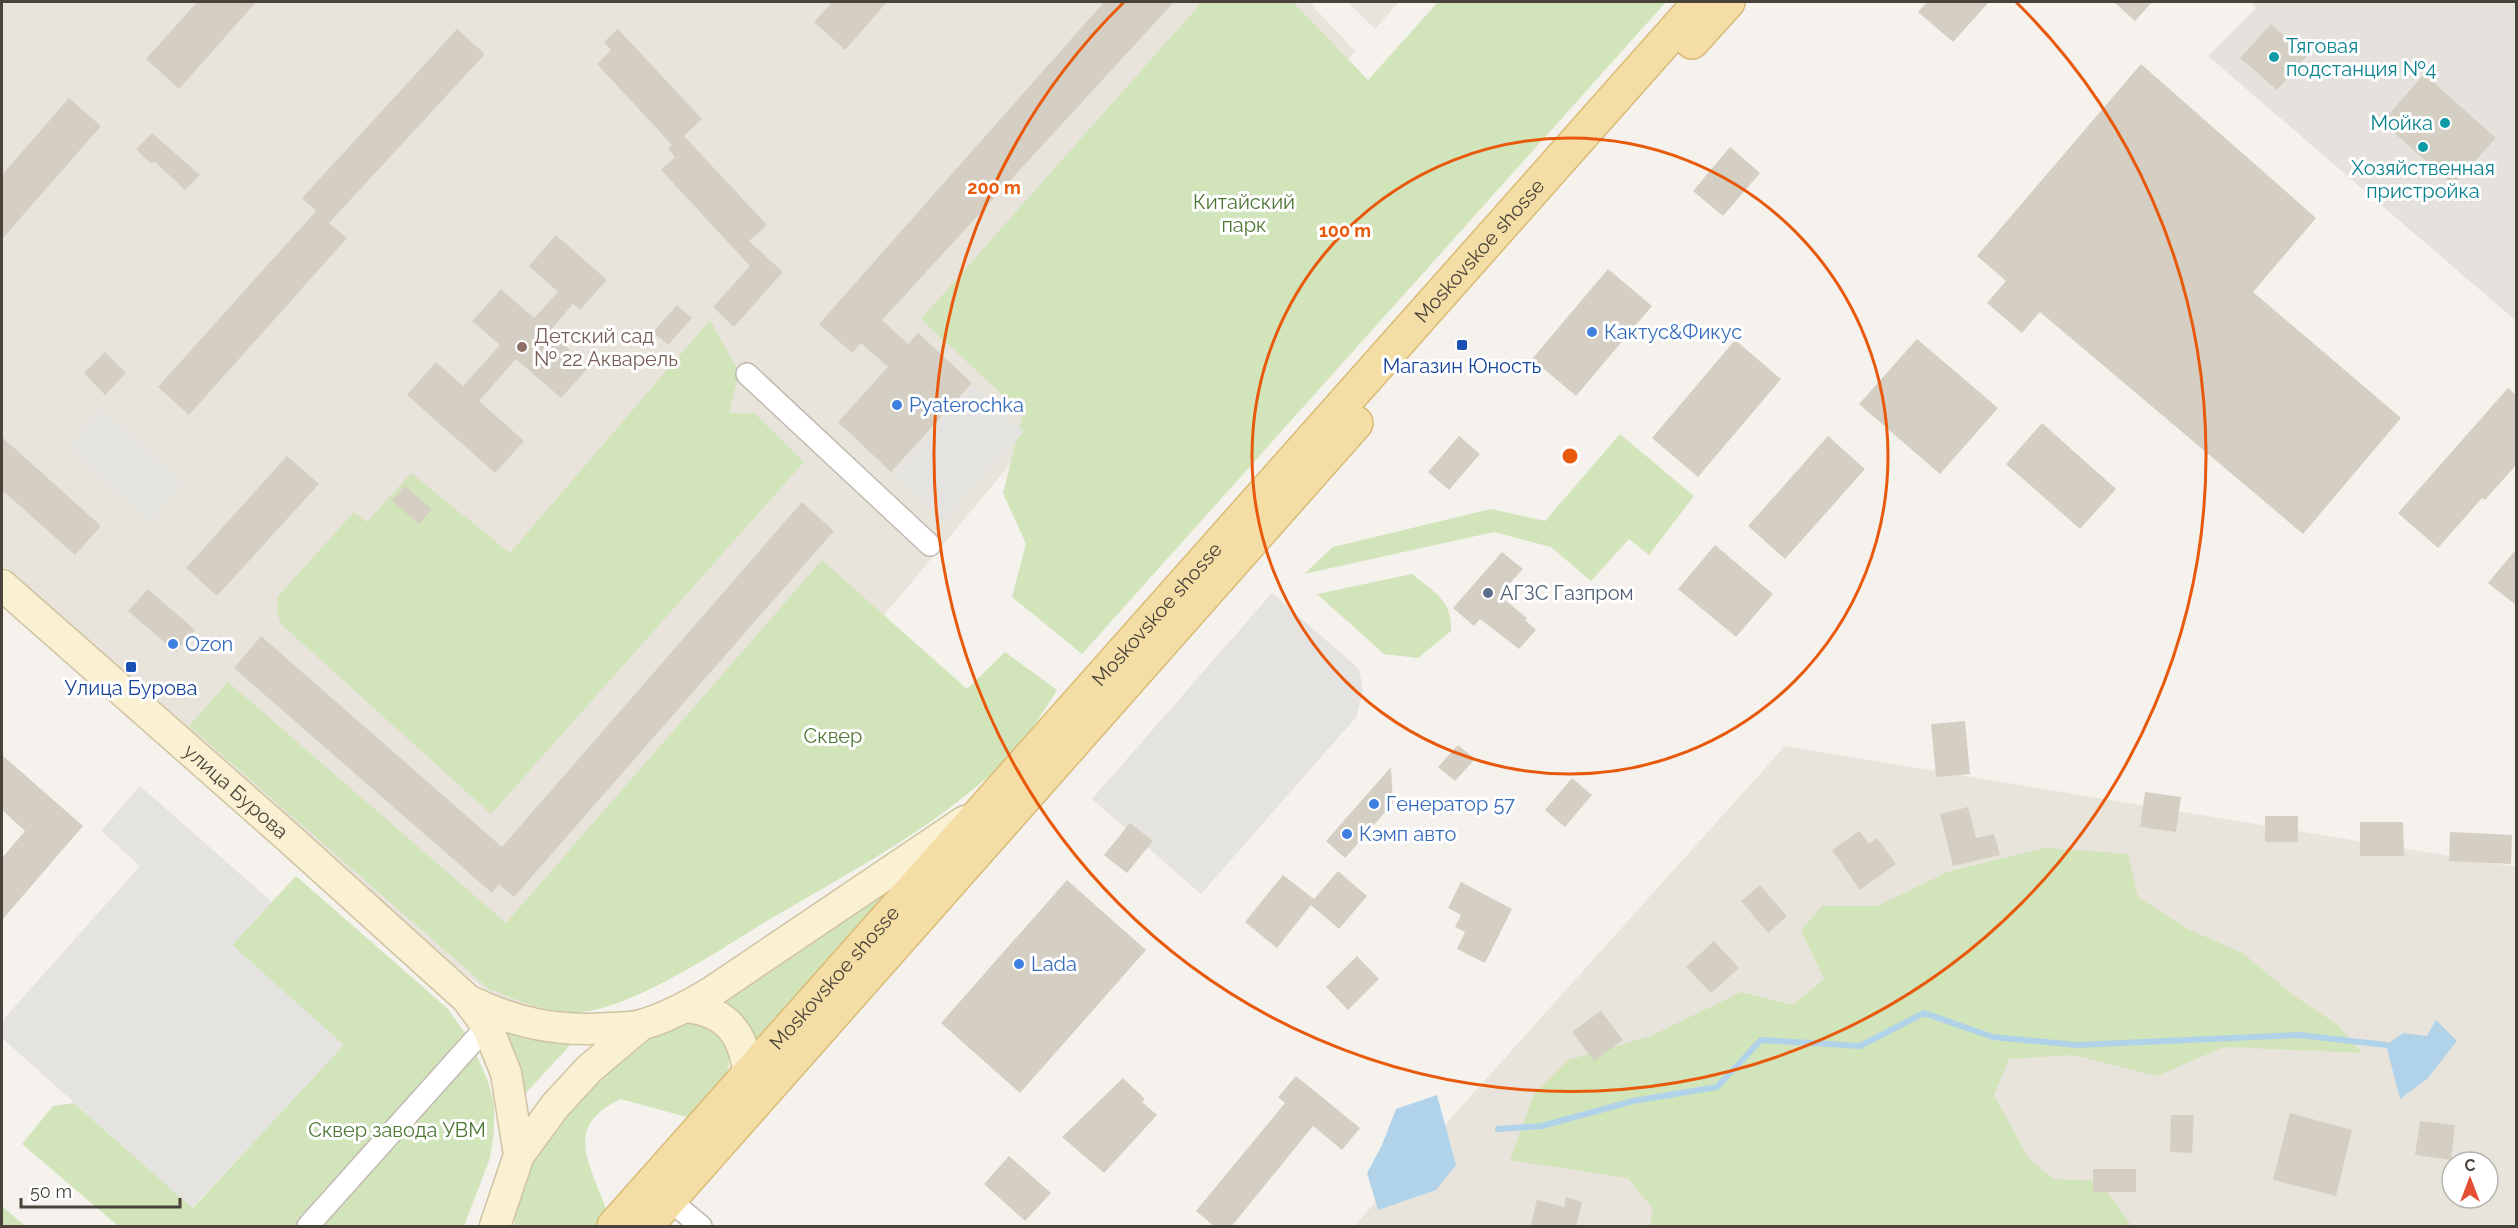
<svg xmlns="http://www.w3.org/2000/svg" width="2518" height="1228" font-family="Raleway,sans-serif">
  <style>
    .residential { fill: #e8e4dc; fill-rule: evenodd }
    .industrial { fill: #e5e2de }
    .green { fill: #d2e4ba }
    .parking { fill: #e4e3e0 }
    .water { fill: #b1d3ea }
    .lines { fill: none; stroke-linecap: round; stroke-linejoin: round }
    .stream { stroke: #b1d3ea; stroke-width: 6 }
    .building { fill: #d5cec3 }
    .minor-casing { stroke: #c0bab0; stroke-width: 24 }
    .secondary-casing { stroke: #cfc3a1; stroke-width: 33 }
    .primary-casing { stroke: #d9bb77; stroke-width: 36 }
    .minor { stroke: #fff; stroke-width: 21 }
    .secondary { stroke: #faf0d2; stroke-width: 30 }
    .primary { stroke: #f4dea6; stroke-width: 33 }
    .ring { fill: none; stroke: #e8590c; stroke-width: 3 }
    .culture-dot { fill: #0f9aa8; stroke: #fff; stroke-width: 2 }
    .shop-dot { fill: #3f7fe0; stroke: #fff; stroke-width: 2 }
    .transit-dot { fill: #1a4fb4; stroke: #fff; stroke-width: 2 }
    .education-dot { fill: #8d6e63; stroke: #fff; stroke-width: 2 }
    .service-dot { fill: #5c6f8a; stroke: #fff; stroke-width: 2 }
    .labels { text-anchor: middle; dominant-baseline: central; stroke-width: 6; stroke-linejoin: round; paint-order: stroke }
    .culture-label { font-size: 20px; fill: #0d838f; stroke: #fff; text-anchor: start }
    .park-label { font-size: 20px; fill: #4d7633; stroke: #fff }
    .street-label { font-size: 20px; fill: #49433b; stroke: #fff }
    .shop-label { font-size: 20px; fill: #366cbe; stroke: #fff; text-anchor: start }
    .education-label { font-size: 20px; fill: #785e54; stroke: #fff; text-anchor: start }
    .transit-label { font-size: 20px; fill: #164399; stroke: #fff }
    .service-label { font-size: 20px; fill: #4e5e75; stroke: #fff; text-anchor: start }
    .centre { fill: #e8590c; stroke: #fff; stroke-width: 3 }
    .ring-label { font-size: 18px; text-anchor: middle; font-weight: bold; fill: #e8590c; stroke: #fff; stroke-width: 6; stroke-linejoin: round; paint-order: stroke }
  </style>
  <rect width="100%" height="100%" fill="#f5f2ed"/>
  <path class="residential" d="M2 2H1309L1355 51 558 1006 540 1010 490 994 442 955 2 565Z
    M1348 2H1399L1375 29Z
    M1785 746 2516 867V1226H1354ZM2452 1162H2488V1198H2452Z"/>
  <path class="industrial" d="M2252 2H2516V321L2208 56 2256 8Z"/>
  <path class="green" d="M1202 2H1293L1368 80 1438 2H1666L1082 654 1012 597 1026 544 1003 493 1023 414 921 319Z
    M710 320 739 372 729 413H754L804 462 491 814 281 624 277 612 278 596 354 512 367 522 411 473 510 553Z
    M1620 434 1694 496 1649 555 1629 539 1591 581 1551 547 1494 532 1304 574 1333 547 1491 509 1545 521Z
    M822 560 967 689 1005 652 1057 690C1038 721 1018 750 990 775 924 834 843 876 767 921 721 949 632 1009 580 1012 549 1014 517 1000 489 989L189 726 228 682 506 923Z
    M1412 574C1433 592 1453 600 1451 631L1418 658 1384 654 1317 594Z
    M2045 848 2128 854 2138 897 2186 928 2244 954 2293 995 2338 1025 2362 1053 2224 1047 2157 1076 2074 1055 2009 1059 1994 1095 2029 1159 2054 1179 2099 1181 2132 1226H1650L1653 1209 1628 1178 1510 1160 1534 1094 1568 1060 1651 1036 1741 992 1793 1005 1824 979 1801 930 1822 906H1877L1950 871Z
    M917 865 757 1052C752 1028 739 1013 719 999Z
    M296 876 448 1009 471 1042 488 1081 494 1104V1130L490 1158 464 1226H118L22 1144 53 1106 74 1103 193 1208 343 1045 232 945Z
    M681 1024H703L720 1033 730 1052 728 1075 690 1118 621 1099C561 1127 591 1164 607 1212L595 1226H515C510 1161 572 1104 616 1064 626 1055 636 1043 647 1036 656 1030 671 1027 681 1024Z
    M505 1031 573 1042 523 1096Z
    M2 1206 25 1226H2Z"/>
  <path class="parking" d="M972 386 1024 432 944 521 893 476Z
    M102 409 185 483 150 522 67 447Z
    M1272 593 1359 669 1363 690 1357 716 1201 894 1092 799Z
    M140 786 272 902 232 945 344 1045 192 1208 2 1038V1023L10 1012 140 866 101 831Z"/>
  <path class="water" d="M2436 1020 2457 1041 2427 1079 2400 1099 2386 1045 2403 1033 2427 1036Z
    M1437 1095 1456 1165 1436 1190 1378 1210 1367 1173 1382 1145 1396 1109Z"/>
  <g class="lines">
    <path class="stream" d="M1498 1129 1542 1126 1633 1101 1717 1087 1761 1040 1860 1046 1924 1013 1993 1037 2077 1045 2299 1035 2386 1045"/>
  </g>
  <path class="building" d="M197 2H256L179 89 146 59Z
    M832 2H887L845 50 814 22Z
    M1104 2H1174L882 320 908 344 918 333 972 383 891 472 838 422 888 367 861 343 852 353 819 324Z
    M1927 2H1989L1953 42 1918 12Z
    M2114 2H2152L2135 21Z
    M2271 24 2307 56 2277 90 2240 58Z
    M457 29 485 54 329 223 347 238 189 415 158 387 316 211 302 198Z
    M618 29 702 119 684 136 767 225 749 241 783 272 734 327 713 307 750 266 661 170 675 157 668 149 672 145 597 64 611 50 604 42Z
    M2141 64 2316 218 2253 292 2401 418 2303 534 2040 312 2022 333 1987 303 2006 281 1977 256Z
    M2424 74 2496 138 2453 185 2382 122Z
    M69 98 101 126 2 239V175Z
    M152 133 200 175 185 190 154 161 151 164 136 149Z
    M1730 147 1760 173 1723 216 1693 191Z
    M556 235 607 280 580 310 573 304 549 332 589 367 561 398 516 359 479 401 524 441 495 473 407 395 436 362 463 386 500 345 472 321 501 289 534 318 558 292 529 266Z
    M1608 269 1652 306 1576 396 1532 359Z
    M677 305 692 318 668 345 653 332Z
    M1917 339 1998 408 1940 474 1859 404Z
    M1735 340 1781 379 1698 477 1652 438Z
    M105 352 126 373 105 395 84 373Z
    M2508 388 2517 396V464L2485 500 2482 498 2438 548 2398 513Z
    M2042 423 2116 489 2080 529 2006 464Z
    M1459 436 1480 454 1449 490 1428 472Z
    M1828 436 1865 469 1785 559 1748 526Z
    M2 437 101 526 75 555 2 490Z
    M287 456 319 484 217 596 186 568Z
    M405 486 432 509 419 524 392 501Z
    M802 502 834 531 514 897 499 884 492 893 234 668 261 636 502 847Z
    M1715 545 1773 594 1736 637 1678 589Z
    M2517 548V606L2488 583Z
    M1502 552 1523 569 1499 595 1527 618 1525 620 1536 630 1519 649 1480 619 1474 626 1453 608Z
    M148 589 195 630 176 652 128 611Z
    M1965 721 1970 774 1936 777 1931 724Z
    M1458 745 1475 759 1455 781 1438 767Z
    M2 755 83 826 2 920V858L25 831 2 810Z
    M1391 767 1393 803 1345 858 1326 841Z
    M1572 778 1592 795 1565 827 1545 810Z
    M2145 792 2181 797 2176 832 2140 827Z
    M1968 807 1976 838 1994 834 2000 855 1953 866 1940 814Z
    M2265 816H2298V842H2265Z
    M2360 822H2403L2404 856H2360Z
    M1130 823 1153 841 1127 873 1104 855Z
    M1859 831 1869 844 1877 838 1896 864 1860 890 1832 850Z
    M2450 832 2512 835 2511 864 2449 861Z
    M1338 871 1367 896 1339 929 1311 905 1277 948 1245 922 1283 875 1314 899Z
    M1067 880 1146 950 1020 1093 941 1023Z
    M1461 882 1512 909 1485 963 1457 949 1465 932 1455 927 1461 915 1448 908Z
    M1760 885 1787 916 1768 933 1741 901Z
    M1714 941 1739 968 1711 993 1686 967Z
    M1357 956 1379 979 1348 1010 1326 987Z
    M1601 1011 1623 1040 1594 1061 1572 1032Z
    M1296 1076 1360 1128 1342 1150 1313 1126 1231 1227H1215L1196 1211 1285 1103 1278 1097Z
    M1123 1078 1145 1099 1142 1102 1157 1115 1104 1173 1062 1137Z
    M2290 1113 2352 1130 2336 1196 2273 1180Z
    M2171 1115H2194L2192 1153 2170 1152Z
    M2420 1121 2455 1125 2451 1160 2415 1155Z
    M1009 1156 1051 1193 1025 1221 984 1184Z
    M2093 1169H2136V1192H2093Z
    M1566 1197 1582 1202 1576 1227H1530L1537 1200 1564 1207Z"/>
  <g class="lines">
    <defs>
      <path id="minor" d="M747 374 930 545
        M661 1193 701 1226
        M308 1226 487 1026"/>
      <g id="secondary">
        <path id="s1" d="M2 585 289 838 467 999 487 1026 506 1073 519 1155 495 1226"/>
        <path d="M470 1001C515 1023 558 1032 609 1028 619 1027 631 1028 641 1025 666 1018 690 1005 713 991L965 821"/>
        <path d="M686 1007C738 1012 747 1047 751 1093"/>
        <path d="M519 1155 555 1106 589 1069 640 1026"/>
      </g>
      <g id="primary">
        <path d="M1692 42 1728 2"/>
        <path id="s2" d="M614 1226 1700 2"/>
        <path d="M646 1226 1356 423"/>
      </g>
    </defs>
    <use href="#minor" class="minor-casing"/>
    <use href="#secondary" class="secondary-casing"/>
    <use href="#primary" class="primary-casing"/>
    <use href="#minor" class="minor"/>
    <use href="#secondary" class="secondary"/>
    <use href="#primary" class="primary"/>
  </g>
  <g class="ring">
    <circle cx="1570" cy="456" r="318"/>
    <path d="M2016 2A636 636 0 1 1 1124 2"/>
  </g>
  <g class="culture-dot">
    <circle cx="2274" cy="57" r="6"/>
    <circle cx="2445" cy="123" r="6"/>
    <circle cx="2423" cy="147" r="6"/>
  </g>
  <g class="shop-dot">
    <circle cx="1592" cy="332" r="6"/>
    <circle cx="897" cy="405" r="6"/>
    <circle cx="173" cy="644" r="6"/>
    <circle cx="1374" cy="804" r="6"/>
    <circle cx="1347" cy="834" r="6"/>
    <circle cx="1019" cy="964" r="6"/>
  </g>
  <g class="transit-dot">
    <rect x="1456" y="339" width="12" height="12" rx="3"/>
    <rect x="125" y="661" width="12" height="12" rx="3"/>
  </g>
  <circle class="education-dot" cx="522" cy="347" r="6"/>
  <circle class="service-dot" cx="1488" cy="593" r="6"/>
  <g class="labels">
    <g class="culture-label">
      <text x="2286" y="46">Тяговая<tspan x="2286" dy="23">подстанция №4</tspan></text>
      <text x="2433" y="123" text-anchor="end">Мойка</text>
      <text x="2423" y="168" text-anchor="middle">Хозяйственная<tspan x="2423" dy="23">пристройка</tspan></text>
    </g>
    <g class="park-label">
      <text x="1244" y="202">Китайский<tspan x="1244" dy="23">парк</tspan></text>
      <text x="833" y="736">Сквер</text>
      <text x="397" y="1130">Сквер завода УВМ</text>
    </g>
    <g class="street-label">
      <text stroke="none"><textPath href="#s2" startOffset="1304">Moskovskoe shosse</textPath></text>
      <text stroke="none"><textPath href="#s2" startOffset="818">Moskovskoe shosse</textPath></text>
      <text stroke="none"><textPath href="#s1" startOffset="312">улица Бурова</textPath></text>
      <text stroke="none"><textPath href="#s2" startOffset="332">Moskovskoe shosse</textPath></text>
    </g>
    <g class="shop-label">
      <text x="1604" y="332">Кактус&amp;Фикус</text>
      <text x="909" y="405">Pyaterochka</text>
      <text x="185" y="644">Ozon</text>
      <text x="1386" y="804">Генератор 57</text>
      <text x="1359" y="834">Кэмп авто</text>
      <text x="1031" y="964">Lada</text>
    </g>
    <g class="education-label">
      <text x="534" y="336">Детский сад<tspan x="534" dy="23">№ 22 Акварель</tspan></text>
    </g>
    <g class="transit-label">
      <text x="1462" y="366">Магазин Юность</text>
      <text x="131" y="688">Улица Бурова</text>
    </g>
    <g class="service-label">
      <text x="1500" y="593">АГЗС Газпром</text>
    </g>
  </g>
  <circle cx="1570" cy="456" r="9" class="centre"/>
  <g class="ring-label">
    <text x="994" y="194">200 m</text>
    <text x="1345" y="237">100 m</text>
  </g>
  <rect width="2518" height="1228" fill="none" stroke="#49433b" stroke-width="6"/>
  <g transform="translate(2470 1180)"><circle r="28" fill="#ffffff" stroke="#b6b4b1" stroke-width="1.5"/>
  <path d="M0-4.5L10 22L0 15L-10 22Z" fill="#e44e34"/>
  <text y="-9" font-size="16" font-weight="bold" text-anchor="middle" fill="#49433b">С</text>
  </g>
  <path d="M21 1198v9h159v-9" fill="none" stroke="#49433b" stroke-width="3"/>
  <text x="30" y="1198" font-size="18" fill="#49433b" stroke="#ffffff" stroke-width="4.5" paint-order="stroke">50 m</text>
</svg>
